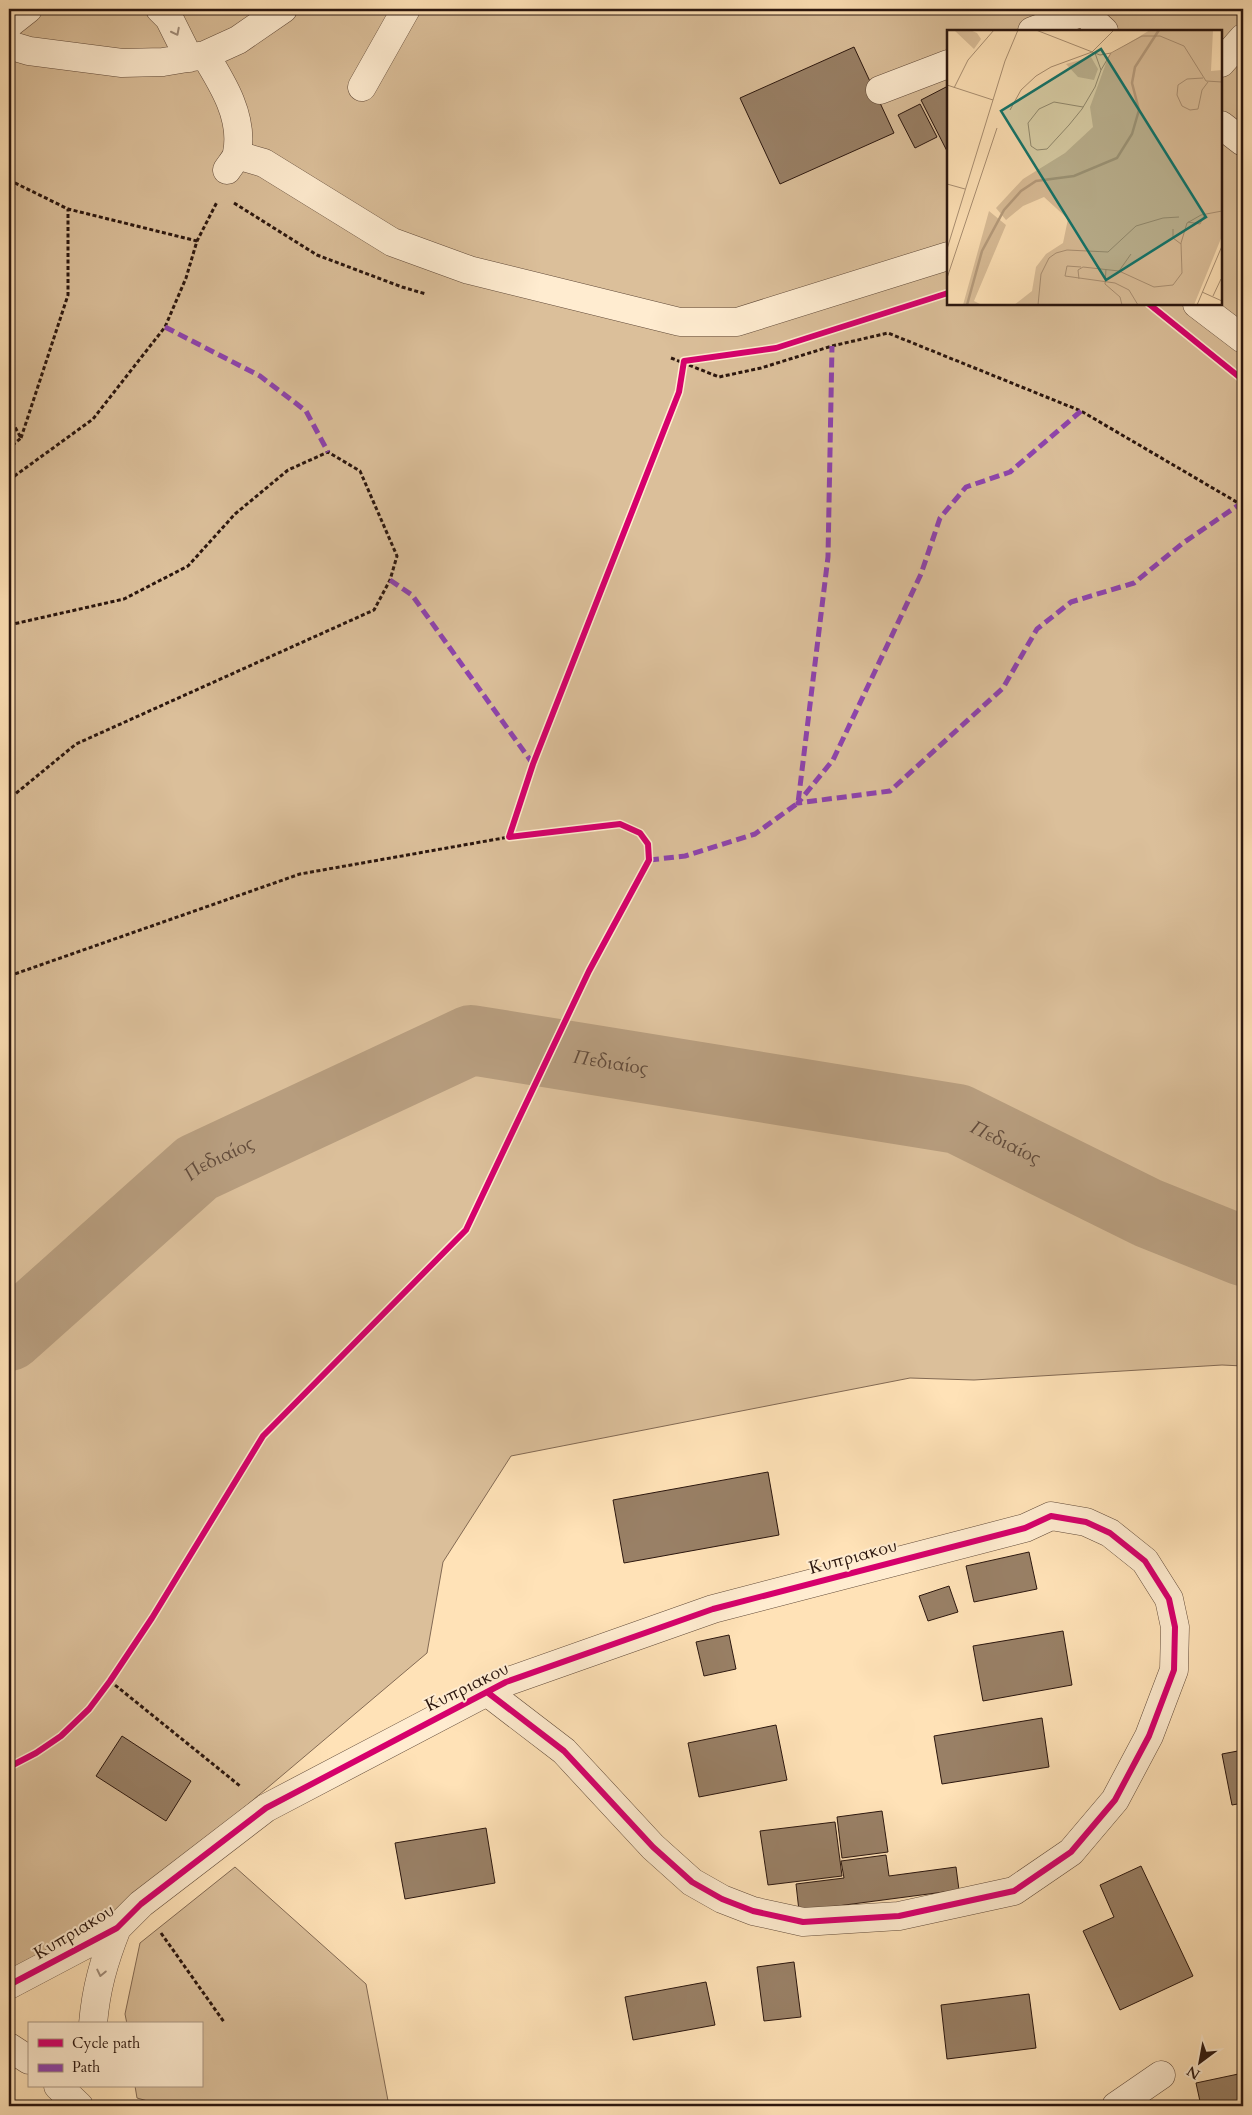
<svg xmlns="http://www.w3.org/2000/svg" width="1252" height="2115" font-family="Cardo,serif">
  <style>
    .green { fill: #dbbf9a; stroke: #836a54; fill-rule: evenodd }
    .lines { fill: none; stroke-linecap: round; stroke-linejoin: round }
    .river { stroke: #b79d7e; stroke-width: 70 }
    .building { fill: #998066; stroke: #2b160e }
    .minor-casing { stroke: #604938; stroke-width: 29 }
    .path { stroke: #2b160e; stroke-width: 3; stroke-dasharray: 4 2.5; stroke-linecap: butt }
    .minor { stroke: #ffecd0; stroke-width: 28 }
    .quiet { stroke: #8e44ad; stroke-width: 5; stroke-dasharray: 10 5; stroke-linecap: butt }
    .cycleway-casing { stroke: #ffecd0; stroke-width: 9 }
    .cycleway { stroke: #d6006c; stroke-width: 6 }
    .oneway { stroke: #a08c79 }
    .labels { text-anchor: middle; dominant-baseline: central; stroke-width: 4; stroke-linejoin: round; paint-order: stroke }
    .street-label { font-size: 18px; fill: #2b160e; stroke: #ffecd0 }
    .water-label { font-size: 19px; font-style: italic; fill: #634c3b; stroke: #ffecd0 }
    .inset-river { fill: none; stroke: #b79d7e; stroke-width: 2.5 }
    .inset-road { fill: none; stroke: #aa9073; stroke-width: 1 }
    .view { fill: #0f766e; fill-opacity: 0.15; stroke: #0f766e; stroke-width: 2.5 }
    .inset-edge { fill: none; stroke: #2b160e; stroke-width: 2.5 }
  </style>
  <rect width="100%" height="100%" fill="#ffe2b7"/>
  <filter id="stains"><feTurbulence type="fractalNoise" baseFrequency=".004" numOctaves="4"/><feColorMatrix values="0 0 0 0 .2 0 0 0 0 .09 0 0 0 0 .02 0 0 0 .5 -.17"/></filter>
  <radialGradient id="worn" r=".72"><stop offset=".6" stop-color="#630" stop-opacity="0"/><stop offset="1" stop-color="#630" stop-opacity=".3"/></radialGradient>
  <path class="green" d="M9 9H1243V1366L1222 1365 974 1380 910 1378 511 1456 443 1562 427 1653 143 1893 9 1980ZM948 31H1221V304H948Z
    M235 1867 366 1984 389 2106H165L137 2098 135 2086H201V2024H127L125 2014 140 1943Z"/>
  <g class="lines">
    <path class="river" id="s1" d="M9 1336 197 1168 471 1040 958 1119 1148 1213 1243 1251"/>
  </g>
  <path class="building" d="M854 47 894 133 780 184 740 98Z
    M948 86V153L921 100Z
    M920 104 937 137 915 148 898 115Z
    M768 1472 779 1535 624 1563 613 1500Z
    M1029 1552 1037 1589 974 1602 966 1566Z
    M949 1586 958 1612 928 1621 919 1596Z
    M1063 1631 1072 1685 983 1701 973 1646Z
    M729 1635 736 1669 704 1676 696 1642Z
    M1042 1718 1049 1767 942 1784 934 1736Z
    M776 1725 787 1780 699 1797 688 1743Z
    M122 1736 191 1781 166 1821 96 1776Z
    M1243 1750V1803L1232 1805 1222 1754Z
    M882 1811 888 1852 842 1858 837 1817Z
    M835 1822 842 1876 768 1885 760 1831Z
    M486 1828 495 1883 405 1899 395 1843Z
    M886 1855 889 1876 956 1867 959 1890 799 1911 796 1884 844 1878 841 1861Z
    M1141 1866 1193 1976 1120 2010 1083 1931 1114 1917 1100 1885Z
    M794 1962 801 2017 764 2021 757 1967Z
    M706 1982 715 2025 633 2040 625 1997Z
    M1029 1994 1036 2048 947 2059 941 2005Z
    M1243 2073V2106H1201L1196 2083Z"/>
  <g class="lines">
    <defs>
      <path id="minor" d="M160 9 169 18 189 58
        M1080 9 1104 31
        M9 24 28 9
        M1032 31 1083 12
        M9 45 29 51 122 63 163 62 205 55 238 40 283 9
        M205 55C223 84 244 118 237 153 236 159 230 165 227 170
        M1221 63 1243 38
        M362 87 406 9
        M880 90 948 64
        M1221 125 1243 142
        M237 155 264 163 392 242 469 270 680 322H737L948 256
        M1197 304 1243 339
        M9 1985 117 1928 141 1904 266 1808 506 1682 713 1609 1025 1528 1051 1516 1086 1522 1110 1533 1145 1561 1169 1599 1175 1627 1174 1670 1149 1736 1115 1800 1071 1852 1014 1891 899 1916 803 1922 753 1911 722 1899 692 1882 653 1847 564 1751 487 1692
        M93 2024C96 1988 104 1961 117 1928
        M9 2047 29 2060
        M58 2086 79 2106
        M1116 2106 1161 2075"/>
    </defs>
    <use href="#minor" class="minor-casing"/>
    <path class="path" d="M9 180 68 209 197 241
      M234 203 317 255 402 287 426 294
      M671 358 719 377 761 368 832 346 888 333 1081 411 1240 504 1243 503
      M9 416 21 438 9 448
      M21 438 68 295V209
      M9 480 93 419 165 327 186 278 197 241 217 202
      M9 625 124 599 188 566 235 514 288 470 328 452 360 471 397 556 390 580 374 610 76 744 9 799
      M509 837 533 764 679 392 684 361
      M9 976 300 874 509 837 620 824 640 833 648 844 649 860 589 971 514 1129
      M110 1681 240 1786
      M161 1933 224 2022"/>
    <use href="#minor" class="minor"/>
    <path class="quiet" d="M165 327 260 376 306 411 328 452
      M1081 411 1010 472 966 487 940 518 921 574 833 760 798 803 890 791 1003 688 1037 629 1071 602 1134 583 1183 543 1240 504
      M390 580 412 595 533 764
      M649 860 685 856 755 834 798 803 828 557 832 346"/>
    <defs>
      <path id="cycleway" d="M1149 304 1243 380
        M9 1767 36 1753 61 1736 89 1709 110 1681 152 1618 263 1436 466 1230 589 971 649 860 648 844 640 833 620 824 509 837 533 764 679 392 684 361 776 348 948 293
        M9 1985 117 1928 141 1904 266 1808 506 1682 713 1609 1025 1528 1051 1516 1086 1522 1110 1533 1145 1561 1169 1599 1175 1627 1174 1670 1149 1736 1115 1800 1071 1852 1014 1891 899 1916 803 1922 753 1911 722 1899 692 1882 653 1847 564 1751 487 1692"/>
    </defs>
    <use href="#cycleway" class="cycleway-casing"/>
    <use href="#cycleway" class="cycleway"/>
  </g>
  <defs><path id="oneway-chevron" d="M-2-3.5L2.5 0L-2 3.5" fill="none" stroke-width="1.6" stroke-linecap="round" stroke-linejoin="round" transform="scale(1.25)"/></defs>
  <g class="oneway">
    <use href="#oneway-chevron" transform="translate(176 32) rotate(63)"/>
    <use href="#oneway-chevron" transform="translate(101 1973) rotate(102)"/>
  </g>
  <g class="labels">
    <g class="street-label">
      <text transform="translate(853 1557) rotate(-15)">Κυπριακου</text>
      <text transform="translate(467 1687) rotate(-26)">Κυπριακου</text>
      <text transform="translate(74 1932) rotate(-31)">Κυπριακου</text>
    </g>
    <g class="water-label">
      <text stroke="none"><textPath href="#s1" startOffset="696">Πεδιαίος</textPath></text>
      <text stroke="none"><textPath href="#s1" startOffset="1101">Πεδιαίος</textPath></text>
      <text stroke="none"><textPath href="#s1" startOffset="276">Πεδιαίος</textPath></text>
    </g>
  </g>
  <g transform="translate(947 30)">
    <rect width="275" height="275" fill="#ffe2b7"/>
    <path d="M23 0 30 3 34 9 27 19 8 1ZM203 0H266L264 41 275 40V206L247 275H67L85 261 89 237 99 224 116 213 121 189 97 167 76 176 59 190 49 178 76 149 118 123 146 97 143 77 162 25ZM144 27 151 39 147 50 131 47 119 34ZM42 181 59 195 27 271 35 275H16Z" fill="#dbbf9a"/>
    <path class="inset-river" d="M20 275 35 221 57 180 74 161 89 151 127 146 170 128 185 104 192 80 185 53 188 37 212 0"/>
    <path class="inset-road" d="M89 0 153 25 164 23 195 6H213L237 16 259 51 275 52M148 23 154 40M256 48 240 49 231 55 230 65 235 76 243 80 251 79 255 60 261 52M0 55 46 70M7 58 21 30 47 0M136 77 107 72 92 79 81 93 84 116 90 120 100 119 122 95 135 79 148 57 154 40 164 23M63 80 74 60 89 46 104 37 145 22 167 0M0 154 18 159M241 192 253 194 258 184M226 199V208L234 214M0 219 58 31 71 0M134 237 120 236 118 246 168 253 182 260 191 275M159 239 158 254 173 267 175 275M172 241 184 224M0 248 50 98M132 249 131 240 136 237 172 241 207 257 226 255 235 243 234 213 240 193 254 185 275 181M255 262 275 271M266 266 274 249M91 275 94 244 102 228 109 223 120 220 161 222 189 196 216 188 232 187M250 275 275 216"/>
    <path class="view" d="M154 19 259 187 159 250 54 81Z"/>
    <rect width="275" height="275" class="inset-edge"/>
  </g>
  <rect width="1252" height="2115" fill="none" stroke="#ffe2b7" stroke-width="30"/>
  <rect x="10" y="10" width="1232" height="2095" fill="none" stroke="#2b160e" stroke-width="2.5"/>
  <rect x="15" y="15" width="1222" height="2085" fill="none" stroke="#2b160e"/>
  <rect x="28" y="2022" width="175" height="65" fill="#ffecd0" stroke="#aa9682"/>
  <rect x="38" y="2039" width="25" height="8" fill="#d6006c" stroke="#aa9682"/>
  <text x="72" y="2048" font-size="15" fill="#2b160e">Cycle path</text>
  <rect x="38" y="2064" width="25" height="8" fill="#8e44ad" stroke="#aa9682"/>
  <text x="72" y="2072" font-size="15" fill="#2b160e">Path</text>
  <g transform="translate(1200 2062) rotate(212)" stroke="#ffecd0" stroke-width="4" paint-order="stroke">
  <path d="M0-4L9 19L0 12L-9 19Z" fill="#2b160e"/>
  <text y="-8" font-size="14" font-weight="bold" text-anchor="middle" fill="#2b160e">N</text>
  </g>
  <rect width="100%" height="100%" filter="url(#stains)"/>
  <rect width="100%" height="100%" fill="url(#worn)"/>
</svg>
